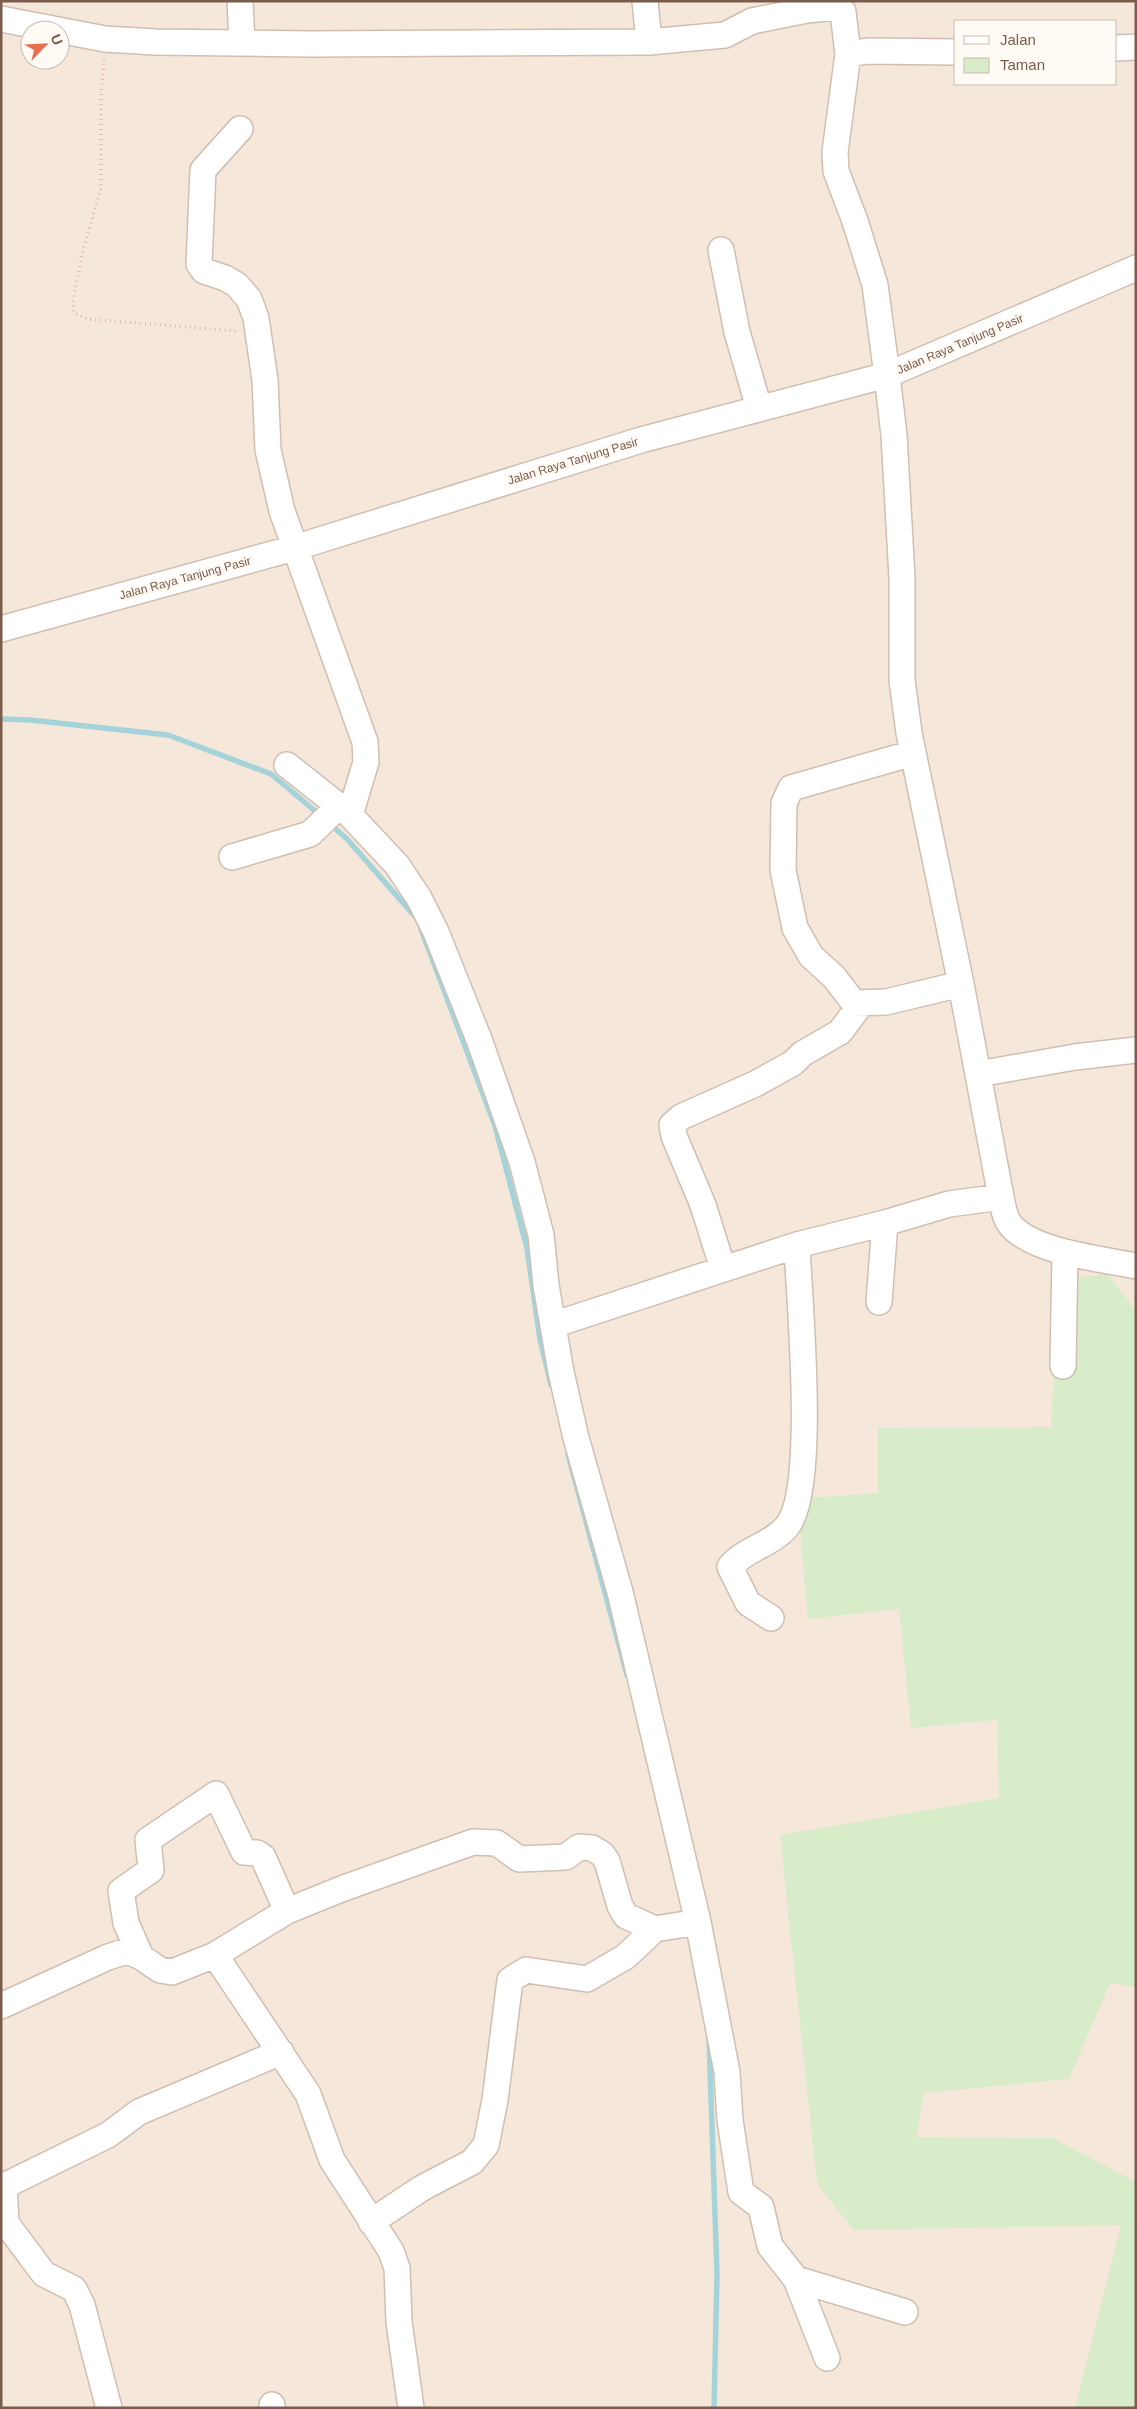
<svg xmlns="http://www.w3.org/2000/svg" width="1137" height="2409" font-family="Helvetica,sans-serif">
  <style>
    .residential { fill: #f5e8da; fill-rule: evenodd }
    .green { fill: #d8ecc9 }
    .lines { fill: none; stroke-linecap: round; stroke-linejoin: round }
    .stream { stroke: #a5d3da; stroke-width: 5.5 }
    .minor-casing { stroke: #d1beb0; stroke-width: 28 }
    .path { stroke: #d9b8a5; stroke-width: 3; stroke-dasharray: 1 4; stroke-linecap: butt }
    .minor { stroke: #fff; stroke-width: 25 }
    .labels { text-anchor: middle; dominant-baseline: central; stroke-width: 5; stroke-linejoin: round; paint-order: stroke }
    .street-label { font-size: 12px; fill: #7a5c4d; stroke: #fffaf3 }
  </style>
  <rect width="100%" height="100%" fill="#fdf6ec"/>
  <path class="residential" d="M1 1H1136V2408H1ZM956 21H1116V84H956ZM30 30H60V60H30Z"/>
  <path class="green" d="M1107 1274 1136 1310V1987L1110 1983 1069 2079 924 2093 916 2137 1053 2138 1136 2182V2408H1075L1121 2225 854 2230 817 2184 780 1835 999 1798 997 1720 911 1728 899 1609 808 1619 797 1499 878 1493V1428L1051 1427 1058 1280Z"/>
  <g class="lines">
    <path class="stream" d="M1 719 30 720 168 735 271 774 321 816
      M330 824 347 839 418 920
      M421 929 495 1126 527 1248 540 1339 551 1385
      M568 1454 627 1675
      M709 2039 717 2274 714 2408"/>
    <defs>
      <path id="minor" d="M240 1 242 43
        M645 1 649 42
        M1 19 105 39 155 42 311 44 649 42 725 35 752 21 807 10 836 7 843 12 848 54 835 152 836 171 855 221 875 285 887 375 894 435 902 578V680L909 733 961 984 1001 1197C1003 1206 1004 1216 1009 1223 1029 1252 1103 1259 1136 1266
        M1116 48 1136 47
        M848 54 868 51 956 52
        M240 129 203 170 199 264 204 271 225 278 237 285 249 299 256 318 265 380 268 450 282 511 365 742 366 762 350 815
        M721 250 737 332 759 408
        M1 629 294 548 641 440 887 375 1136 268
        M913 753 791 788 784 803 783 870 795 928 811 956 834 977 854 1003 886 1002 961 984
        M287 765 350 815 397 865 419 898 436 932 480 1042 522 1162 541 1235 546 1285 561 1372 576 1438 620 1592 698 1922 727 2072 730 2120 741 2192 761 2207 770 2246 796 2279 827 2358
        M232 857 310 834 340 805
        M978 1074 1075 1057 1136 1050
        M723 1269 703 1205 674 1136 672 1125 681 1117 755 1084 793 1063 802 1054 840 1032 861 1004
        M879 1302 885 1223
        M553 1325 797 1245 885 1223 949 1204 1001 1197
        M1063 1366 1065 1253
        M771 1618 748 1603 730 1567C744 1549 774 1544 788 1525 817 1486 799 1299 797 1245
        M215 1955 308 2094 332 2160 391 2251 397 2268 399 2322 411 2408
        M141 1957 126 1923 121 1891 151 1870 148 1840 216 1794 244 1852 257 1853 263 1857 287 1911
        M1 2006 108 1957 127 1951 141 1957 160 1970 172 1972 215 1955 287 1911 344 1888 473 1842 497 1843 519 1859 566 1857 579 1847 592 1848 602 1854 607 1861 620 1906 626 1916 655 1929 698 1922
        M371 2222 422 2188 472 2162 486 2145 495 2100 510 1980 526 1970 587 1979 625 1957 655 1929
        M796 2279 905 2312
        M272 2405V2408
        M109 2408 82 2305 74 2289 44 2274 6 2223 4 2186 108 2135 139 2112 281 2052"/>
    </defs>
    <use href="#minor" class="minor-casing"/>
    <path class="path" d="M104 59 101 95V188L83 250 73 301 74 313 88 319 237 331"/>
    <use href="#minor" class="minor"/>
  </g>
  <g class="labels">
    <g class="street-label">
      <text transform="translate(960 344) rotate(-23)">Jalan Raya Tanjung Pasir</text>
      <text transform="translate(573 461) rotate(-17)">Jalan Raya Tanjung Pasir</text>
      <text transform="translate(185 578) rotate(-15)">Jalan Raya Tanjung Pasir</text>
    </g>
  </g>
  <rect width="1137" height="2409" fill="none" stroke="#7a5c4d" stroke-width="5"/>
  <rect x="954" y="20" width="162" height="65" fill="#fffaf3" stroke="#cabbb1"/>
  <rect x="964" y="36" width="25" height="8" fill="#ffffff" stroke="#cabbb1"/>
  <text x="1000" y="45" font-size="15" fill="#7a5c4d">Jalan</text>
  <rect x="964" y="58" width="25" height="15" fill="#d8ecc9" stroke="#cabbb1"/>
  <text x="1000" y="70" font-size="15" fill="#7a5c4d">Taman</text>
  <g transform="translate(45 45) rotate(66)"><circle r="24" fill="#fffaf3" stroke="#cabbb1"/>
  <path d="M0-4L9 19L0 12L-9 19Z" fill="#e76f51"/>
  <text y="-8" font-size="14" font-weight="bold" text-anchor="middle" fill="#7a5c4d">U</text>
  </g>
</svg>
